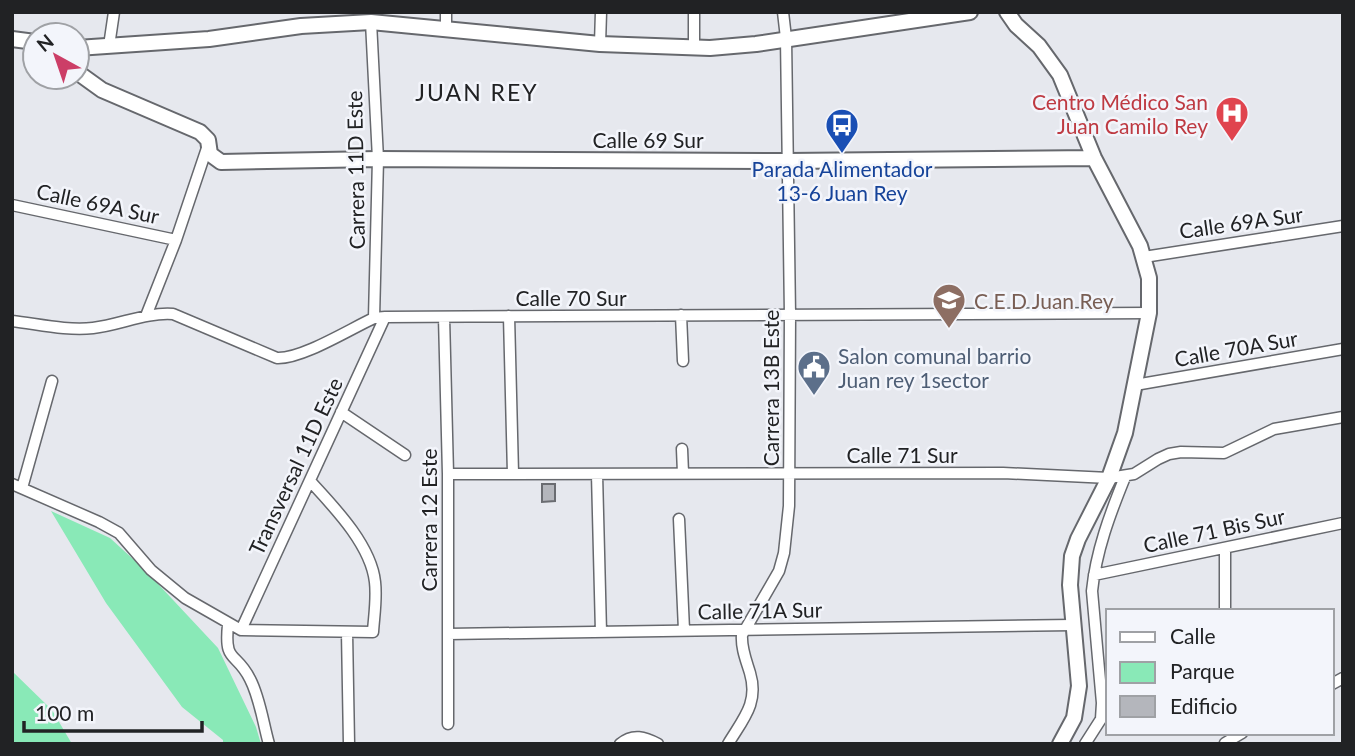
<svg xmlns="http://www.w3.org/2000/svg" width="1355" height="756" font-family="Lato,sans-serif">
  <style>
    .green { fill: #89e9b7 }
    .building { fill: #b4b6bc; stroke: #6a6c71; stroke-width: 2 }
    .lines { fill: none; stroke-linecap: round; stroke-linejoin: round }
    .street-casing { stroke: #66686d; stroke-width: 13 }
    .secondary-casing { stroke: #66686d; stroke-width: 18 }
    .street { stroke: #fff; stroke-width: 10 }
    .secondary { stroke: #fff; stroke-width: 14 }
    .labels { text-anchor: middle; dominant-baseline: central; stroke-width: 5; stroke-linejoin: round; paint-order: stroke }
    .health-label { font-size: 21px; fill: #be3a42; stroke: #f3f5fb; text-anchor: end }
    .street-label { font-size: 21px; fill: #212224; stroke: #f3f5fb }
    .transit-label { font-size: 21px; fill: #164399; stroke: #f3f5fb }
    .education-label { font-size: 21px; fill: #785e54; stroke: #f3f5fb; text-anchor: start }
    .service-label { font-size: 21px; fill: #4e5e75; stroke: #f3f5fb; text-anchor: start }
    .neighbourhood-label { font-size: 23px; letter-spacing: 2px; fill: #212224; stroke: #f3f5fb }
  </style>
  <rect width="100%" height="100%" fill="#e6e8ee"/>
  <path class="green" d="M51 511 110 538 145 570 218 648 256 727 261 744H223V740L182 707 106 603Z
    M12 671 52 710 72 744H12Z"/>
  <path class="building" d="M542 484H555V501L542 502Z"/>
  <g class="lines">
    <defs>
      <path id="street" d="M446 12V30
        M371 22 378 159 374 318
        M600 44 601 12
        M109 46 114 12
        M694 48V12
        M12 205 176 240
        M1144 257 1343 226
        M681 315 683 361
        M146 316 176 240 207 148
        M509 316 513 474
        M444 317 448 474V724
        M12 321C38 324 67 331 93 328 120 325 146 312 173 314L277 358C302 359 350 329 374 318L385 317 1149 313
        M1135 385 1343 349
        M341 412 405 455
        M682 449 683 473
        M448 474 1003 473 1109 478 1134 474 1158 459 1169 454 1181 452 1224 453 1274 429 1343 417
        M597 474 601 632
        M12 484 99 522 119 533 151 570 185 598 241 630 373 632C374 616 377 599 375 582 371 545 334 507 310 481
        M22 488 52 381
        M679 519 684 630
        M1094 575 1343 523
        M1225 611V548
        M228 625C224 664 236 651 250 679 260 698 263 723 269 744
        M241 630 385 317
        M347 632 349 744
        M448 634 1073 625
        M1332 684 1343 678
        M1225 743 1242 733
        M620 744C633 733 645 737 658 744
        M728 744C743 719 759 703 750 673 746 660 741 648 742 635L779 571 784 553 789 506 790 315 786 38 783 12
        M1085 744 1101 719 1102 703 1092 591C1096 551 1110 514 1125 477"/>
      <path id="secondary" d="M1007 12 1016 25 1039 46 1060 75 1094 158 1140 246 1149 278V313L1125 433 1109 478 1078 539 1072 556 1070 585 1079 686 1074 718 1060 744
        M12 39 35 42
        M77 48 209 39 301 26 371 22 600 44 710 48 756 44 970 12
        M77 72 102 90 200 132 208 140 210 154 221 162 378 159 787 161 1094 158"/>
    </defs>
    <use href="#street" class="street-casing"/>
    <use href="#secondary" class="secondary-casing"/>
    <use href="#street" class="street"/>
    <use href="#secondary" class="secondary"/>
  </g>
  <defs>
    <symbol id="hospital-pin" viewBox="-11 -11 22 30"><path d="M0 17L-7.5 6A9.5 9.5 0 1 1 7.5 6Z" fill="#e0444e" stroke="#f3f5fb"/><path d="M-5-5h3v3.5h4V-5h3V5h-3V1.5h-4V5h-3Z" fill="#fff"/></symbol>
    <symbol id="bus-pin" viewBox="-11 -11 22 30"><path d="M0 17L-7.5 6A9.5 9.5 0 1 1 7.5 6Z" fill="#1a4fb4" stroke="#f3f5fb"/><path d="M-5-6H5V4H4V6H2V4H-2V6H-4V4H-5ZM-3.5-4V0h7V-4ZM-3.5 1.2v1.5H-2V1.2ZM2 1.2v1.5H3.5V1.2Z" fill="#fff"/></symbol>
    <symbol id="school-pin" viewBox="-11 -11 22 30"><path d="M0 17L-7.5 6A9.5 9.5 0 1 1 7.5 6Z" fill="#8d6e63" stroke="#f3f5fb"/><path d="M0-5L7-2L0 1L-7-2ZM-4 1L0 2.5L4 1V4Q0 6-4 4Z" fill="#fff"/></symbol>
    <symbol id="civic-pin" viewBox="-11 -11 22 30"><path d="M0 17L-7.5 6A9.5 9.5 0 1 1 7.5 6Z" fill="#5c6f8a" stroke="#f3f5fb"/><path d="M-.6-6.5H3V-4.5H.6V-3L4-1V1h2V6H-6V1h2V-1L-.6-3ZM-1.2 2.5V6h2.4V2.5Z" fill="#fff"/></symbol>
  </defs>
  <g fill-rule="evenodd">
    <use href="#hospital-pin" x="1213" y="94" width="38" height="52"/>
    <use href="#bus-pin" x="823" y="106" width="38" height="52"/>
    <use href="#school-pin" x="930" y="281" width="38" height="52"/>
    <use href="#civic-pin" x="795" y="348" width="38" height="52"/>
  </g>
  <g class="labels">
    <g class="health-label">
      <text x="1208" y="101">Centro Médico San<tspan x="1208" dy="24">Juan Camilo Rey</tspan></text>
    </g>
    <g class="street-label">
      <text x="648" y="139">Calle 69 Sur</text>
      <text transform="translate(355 170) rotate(-91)">Carrera 11D Este</text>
      <text transform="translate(98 203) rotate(12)">Calle 69A Sur</text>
      <text transform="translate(1241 222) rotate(-8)">Calle 69A Sur</text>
      <text x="571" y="297">Calle 70 Sur</text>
      <text transform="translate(1236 348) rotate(-10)">Calle 70A Sur</text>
      <text transform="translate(770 388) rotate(-90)">Carrera 13B Este</text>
      <text x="902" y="454">Calle 71 Sur</text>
      <text transform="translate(295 466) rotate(-65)">Transversal 11D Este</text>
      <text transform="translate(428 520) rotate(-90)">Carrera 12 Este</text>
      <text transform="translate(1214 530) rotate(-12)">Calle 71 Bis Sur</text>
      <text transform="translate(760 610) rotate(-1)">Calle 71A Sur</text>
    </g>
    <g class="transit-label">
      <text x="842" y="168">Parada Alimentador<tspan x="842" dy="24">13-6 Juan Rey</tspan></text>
    </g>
    <g class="education-label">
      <text x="974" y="300">C E D Juan Rey</text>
    </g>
    <g class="service-label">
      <text x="838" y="355">Salon comunal barrio<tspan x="838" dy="24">Juan rey 1sector</tspan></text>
    </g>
    <g class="neighbourhood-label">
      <text x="477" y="92">JUAN REY</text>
    </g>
  </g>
  <rect width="1355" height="756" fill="none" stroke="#212224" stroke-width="28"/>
  <rect x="1106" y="609" width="228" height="126" fill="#f3f5fb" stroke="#9fa1a5" stroke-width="2"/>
  <rect x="1120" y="632" width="35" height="10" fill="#ffffff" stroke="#9fa1a5" stroke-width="2"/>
  <text x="1170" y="644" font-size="21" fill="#212224">Calle</text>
  <rect x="1120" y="662" width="35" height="21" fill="#89e9b7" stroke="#9fa1a5" stroke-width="2"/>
  <text x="1170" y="679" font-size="21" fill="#212224">Parque</text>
  <rect x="1120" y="696" width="35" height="21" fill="#b4b6bc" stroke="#9fa1a5" stroke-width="2"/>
  <text x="1170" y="714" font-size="21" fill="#212224">Edificio</text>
  <g transform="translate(56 56) rotate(320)"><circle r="33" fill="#f3f5fb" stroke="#9fa1a5" stroke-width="2"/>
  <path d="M0-5L12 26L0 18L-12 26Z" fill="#cc3e67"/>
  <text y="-10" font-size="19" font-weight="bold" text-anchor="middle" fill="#212224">N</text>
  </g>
  <path d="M24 721v10h178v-10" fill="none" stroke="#212224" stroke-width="3.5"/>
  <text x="35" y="721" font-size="21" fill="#212224" stroke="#f3f5fb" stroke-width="5" paint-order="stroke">100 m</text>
</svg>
